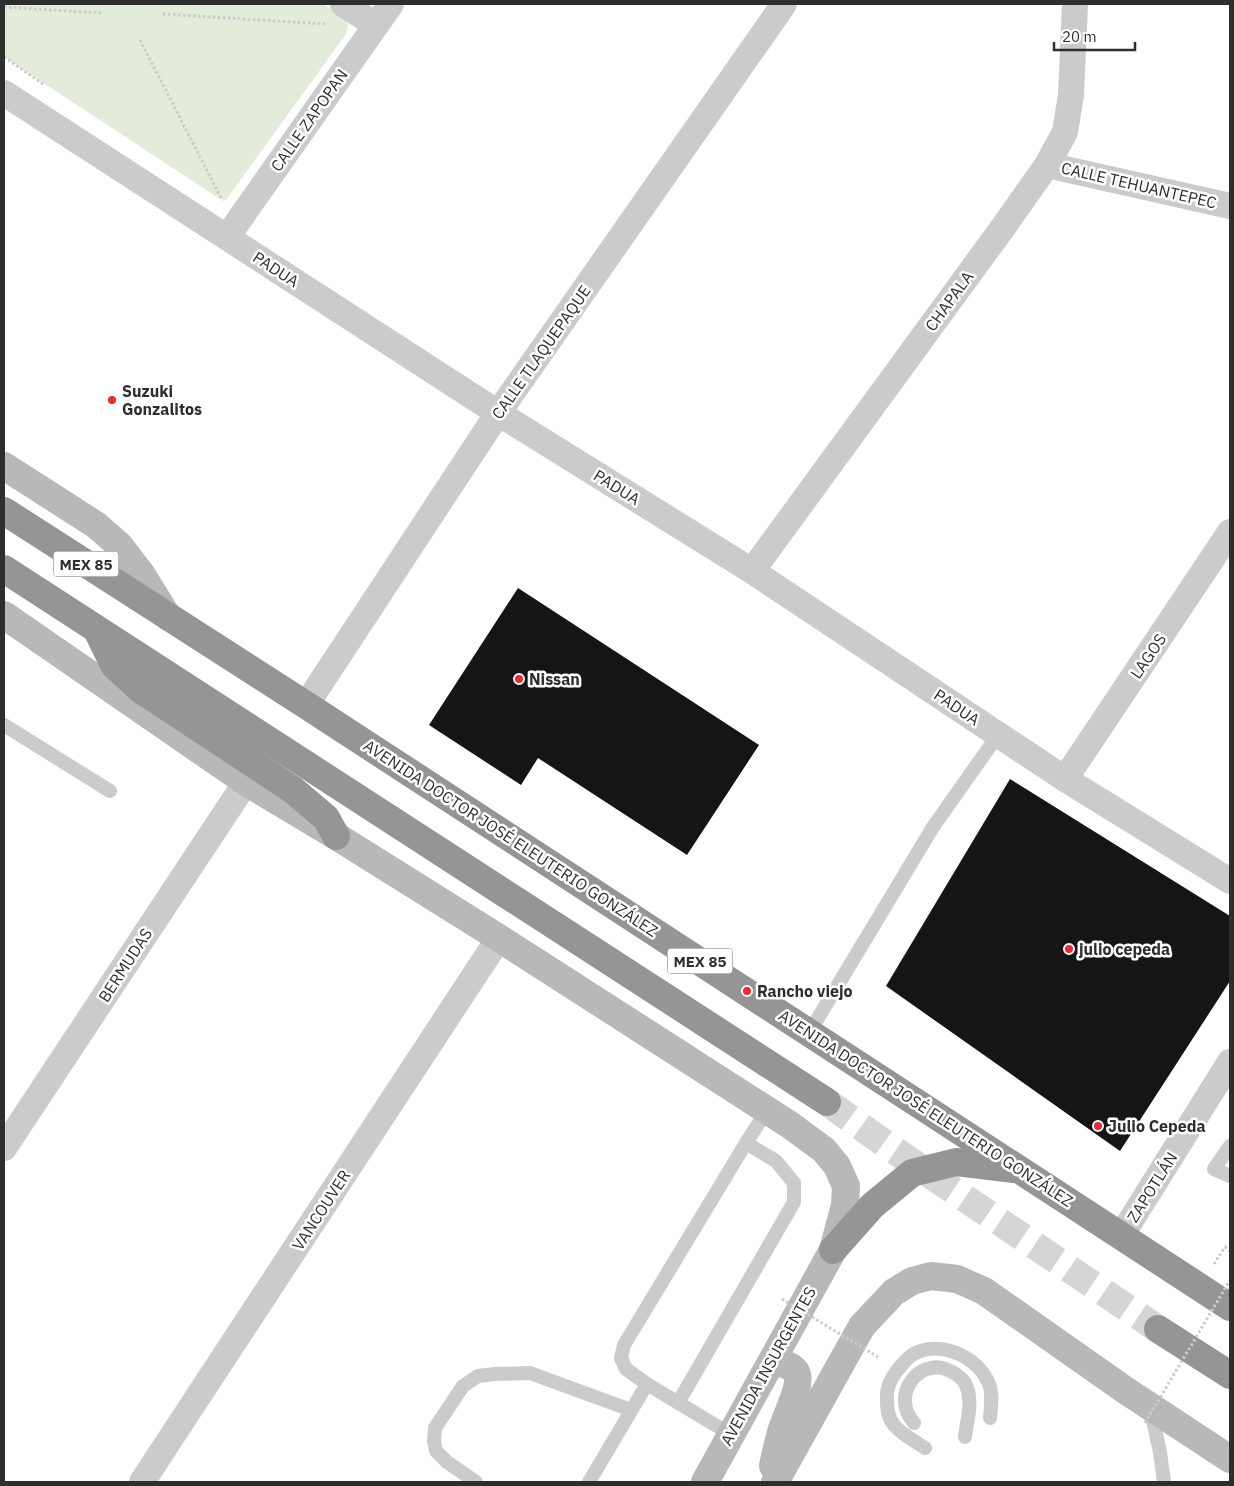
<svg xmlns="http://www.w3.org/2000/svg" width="1234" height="1486" font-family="'IBM Plex Sans',sans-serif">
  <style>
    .green { fill: #e3ebdb }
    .building { fill: #151515 }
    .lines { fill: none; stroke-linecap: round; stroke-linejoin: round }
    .highway-tunnel { stroke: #d5d5d5; stroke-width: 28; stroke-dasharray: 28 14; stroke-linecap: butt }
    .path { stroke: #cbcbcb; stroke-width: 3; stroke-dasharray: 2.5 2.5; stroke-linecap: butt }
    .lane { stroke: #cbcbcb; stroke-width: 14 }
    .street { stroke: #cbcbcb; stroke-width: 26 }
    .secondary { stroke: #b8b8b8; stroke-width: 28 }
    .highway { stroke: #959595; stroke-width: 28 }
    .path-bridge { stroke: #cbcbcb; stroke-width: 3; stroke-dasharray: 2.5 2.5; stroke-linecap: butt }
    .poi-dot { fill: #e92b31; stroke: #fff; stroke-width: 2 }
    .labels { text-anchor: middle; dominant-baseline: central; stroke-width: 5; stroke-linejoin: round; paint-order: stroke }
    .shield { fill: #fff; stroke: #6d6d6d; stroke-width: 1 }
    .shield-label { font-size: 15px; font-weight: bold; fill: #2e2e2e }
    .street-label { font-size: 16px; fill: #2e2e2e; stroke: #fff }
    .poi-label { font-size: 16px; font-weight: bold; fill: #2e2e2e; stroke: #fff; text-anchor: start }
  </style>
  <rect width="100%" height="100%" fill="#fff"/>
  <path class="green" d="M4 4H323L344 17 348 25 346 34 226 200 223 201 4 57Z"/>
  <path class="building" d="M518 588 759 745 687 855 538 758 521 785 429 725Z
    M1010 779 1230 916V981L1120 1151 886 986Z"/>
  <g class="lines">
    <path class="highway-tunnel" d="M827 1102 888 1146 1158 1329"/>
    <path class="path" d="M4 7 101 13
      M163 14 325 24
      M140 40 221 198
      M4 57 43 84
      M1214 1264 1225 1247 1230 1251"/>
    <path class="lane" d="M4 725 110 791
      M809 1033 933 827 998 735
      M746 1143 767 1110
      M1230 1146 1214 1169 1230 1176
      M678 1403 794 1202V1183L776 1161 746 1143 624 1345 621 1358 626 1369 647 1384 730 1434
      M1150 1407 1160 1452 1164 1482
      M914 1423C909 1417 905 1410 905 1402 904 1387 916 1370 931 1368 943 1365 959 1374 965 1383 967 1387 969 1394 969 1398 971 1410 966 1425 965 1437
      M925 1448C915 1441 902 1435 894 1425 888 1418 887 1410 887 1400 886 1390 890 1380 896 1372 901 1366 906 1359 912 1355 939 1339 978 1356 989 1384 993 1394 991 1407 990 1418
      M476 1482 447 1462 436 1451 434 1441 435 1428 463 1386 478 1376 495 1374 530 1373 631 1410
      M589 1482 647 1384"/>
    <path class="street" d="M343 4 376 25
      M4 93 498 413 752 571 1065 779 1230 881
      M1047 165 1230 206
      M227 237 391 4
      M752 571 1004 226 1047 165 1065 132 1071 95 1075 4
      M306 705 498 413 784 4
      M1065 779 1230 532
      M4 1148 246 782
      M1121 1236 1230 1062
      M142 1482 499 938"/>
    <path class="secondary" d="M4 466 96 525 119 545 142 575 168 617
      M4 615 246 782 336 836 499 938 790 1125 824 1150 837 1166 846 1186 845 1205 833 1250 705 1482
      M772 1361C780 1363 791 1364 796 1372 803 1384 785 1418 781 1432 778 1443 775 1455 773 1466
      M775 1482 862 1326 894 1292 912 1281 931 1276 957 1279 984 1291 1125 1390 1230 1459"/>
    <path class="highway" d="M4 511 306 705 1230 1307
      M4 569 827 1102
      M97 630 114 665 140 689 293 790 326 818 336 836
      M833 1250 872 1206 912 1173 956 1162 1014 1169
      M1158 1329 1230 1375"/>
    <path class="path-bridge" d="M782 1299 878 1357
      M1145 1423 1230 1280"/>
  </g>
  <g class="poi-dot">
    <circle cx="112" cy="400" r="5"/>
    <circle cx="519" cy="679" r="5"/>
    <circle cx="1069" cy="949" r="5"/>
    <circle cx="747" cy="991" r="5"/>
    <circle cx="1098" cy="1126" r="5"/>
  </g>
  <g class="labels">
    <g class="shield">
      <rect x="53.5" y="551.5" width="65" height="25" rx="4"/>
      <rect x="667.5" y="948.5" width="65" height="25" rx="4"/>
    </g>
    <g class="shield-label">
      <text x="86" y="564">MEX 85</text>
      <text x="700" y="961">MEX 85</text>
    </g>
    <g class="street-label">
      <text transform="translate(309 120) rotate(-55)">CALLE ZAPOPAN</text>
      <text transform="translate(1139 185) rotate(13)">CALLE TEHUANTEPEC</text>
      <text transform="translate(276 269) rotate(33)">PADUA</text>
      <text transform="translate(949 301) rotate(-54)">CHAPALA</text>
      <text transform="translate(541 352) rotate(-55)">CALLE TLAQUEPAQUE</text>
      <text transform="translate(617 487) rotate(32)">PADUA</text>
      <text transform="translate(1148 656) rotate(-56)">LAGOS</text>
      <text transform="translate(957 707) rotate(34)">PADUA</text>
      <text transform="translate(511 838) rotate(33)">AVENIDA DOCTOR JOSÉ ELEUTERIO GONZÁLEZ</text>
      <text transform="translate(125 965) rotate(-57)">BERMUDAS</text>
      <text transform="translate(926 1108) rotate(33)">AVENIDA DOCTOR JOSÉ ELEUTERIO GONZÁLEZ</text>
      <text transform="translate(1152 1187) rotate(-58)">ZAPOTLÁN</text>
      <text transform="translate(321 1210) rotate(-57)">VANCOUVER</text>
      <text transform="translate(768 1366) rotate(-61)">AVENIDA INSURGENTES</text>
    </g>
    <g class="poi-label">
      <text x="122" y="391">Suzuki<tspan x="122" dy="18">Gonzalitos</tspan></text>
      <text x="529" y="679">Nissan</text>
      <text x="1079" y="949">julio cepeda</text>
      <text x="757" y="991">Rancho viejo</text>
      <text x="1108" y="1126">Julio Cepeda</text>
    </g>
  </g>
  <rect width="1234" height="1486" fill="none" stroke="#2e2e2e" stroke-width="10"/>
  <path d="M1054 42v8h81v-8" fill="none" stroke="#2e2e2e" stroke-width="2.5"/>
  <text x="1062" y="42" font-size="15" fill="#2e2e2e" stroke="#ffffff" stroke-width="4" paint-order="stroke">20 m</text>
</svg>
